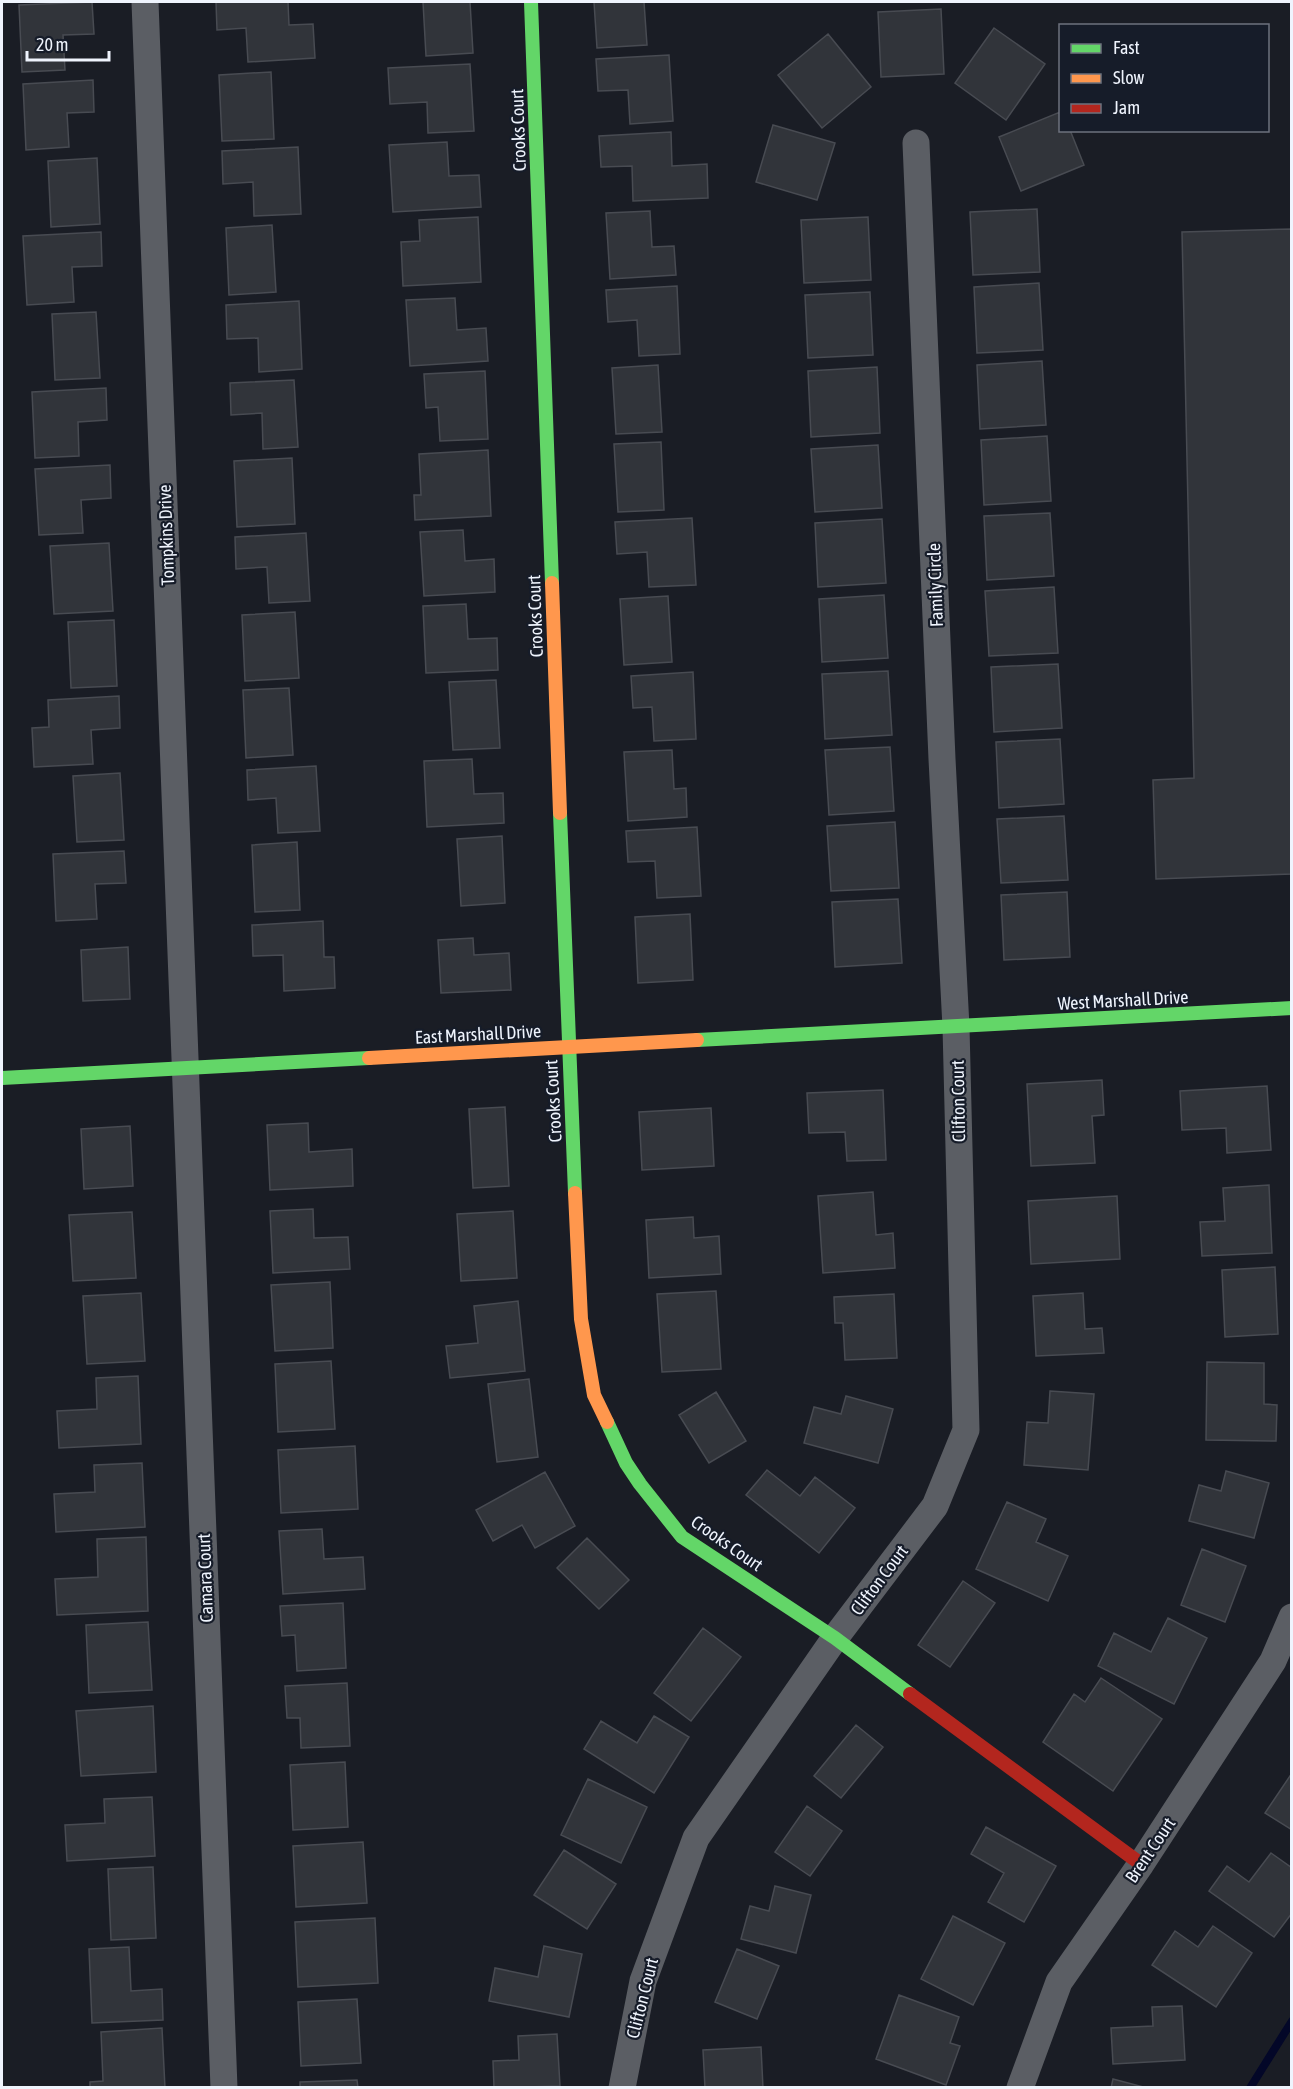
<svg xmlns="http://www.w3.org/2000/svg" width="1293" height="2089" font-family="'Asap Condensed',sans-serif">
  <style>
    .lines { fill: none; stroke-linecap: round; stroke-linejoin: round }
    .stream { stroke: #030728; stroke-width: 8 }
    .building { fill: #31343a; stroke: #484b52; stroke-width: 1.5 }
    .street { stroke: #5b5e64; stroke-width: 27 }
    .fast { stroke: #63d668; stroke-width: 14 }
    .slow { stroke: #ff974d; stroke-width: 14 }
    .jam { stroke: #b3261e; stroke-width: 14 }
    .labels { text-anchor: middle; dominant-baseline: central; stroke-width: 4.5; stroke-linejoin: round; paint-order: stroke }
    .street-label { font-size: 18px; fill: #eff4fd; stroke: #161c29 }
  </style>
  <rect width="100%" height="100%" fill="#1a1d25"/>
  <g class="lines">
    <path class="stream" d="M1250 2088 1292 2021"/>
  </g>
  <path class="building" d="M92 2 94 34 63 35 65 70 22 72 19 5Z
    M216 2H288L289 25 313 24 315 58 248 62 246 28 217 30Z
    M423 2H470L473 53 426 56Z
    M594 2H644L647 45 597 48Z
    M941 9 944 74 881 77 878 12Z
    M994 28 1045 64 1006 120 955 83Z
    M828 34 871 87 822 128 778 75Z
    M669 55 673 121 630 124 628 90 598 91 596 59Z
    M470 64 474 131 428 133 427 102 390 104 388 68Z
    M271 72 274 139 222 141 219 75Z
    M93 80 94 112 67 113 69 147 26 150 23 84Z
    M1060 112V130H1070L1084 165 1021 191 999 137Z
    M773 125 835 143 817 200 756 182Z
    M671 132 672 166 707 164 708 198 633 201 632 166 601 167 599 136Z
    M447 142 449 176 479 175 481 207 393 212 389 145Z
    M298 147 301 214 254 216 253 182 223 184 222 151Z
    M97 158 100 224 51 227 48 161Z
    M1037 209 1040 272 973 275 970 212Z
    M650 211 652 247 674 246 676 275 610 279 606 213Z
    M478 217 481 282 403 286 401 242 420 241 419 220Z
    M868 217 871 280 804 283 801 220Z
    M272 225 276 292 229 295 226 228Z
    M1292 229V874L1156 879 1153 780 1194 778 1182 232Z
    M101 232 102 266 72 267 74 302 27 305 23 236Z
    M1039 283 1043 350 977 353 974 287Z
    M677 286 680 354 639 356 637 320 608 322 606 290Z
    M870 292 873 355 808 358 805 295Z
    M455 298 457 330 486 328 488 361 410 366 406 300Z
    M299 301 302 369 259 372 258 338 227 339 226 305Z
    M96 312 100 378 55 380 52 314Z
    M1042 361 1046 425 980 429 977 365Z
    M658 365 662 432 616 434 612 368Z
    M877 367 880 433 811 437 808 371Z
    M485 371 488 439 440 441 438 407 426 408 424 374Z
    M294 380 298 447 263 449 262 413 231 415 230 383Z
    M106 388 107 420 78 422 79 456 35 458 32 392Z
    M1047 436 1051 501 984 505 981 440Z
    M661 442 664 510 618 512 614 444Z
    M878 445 882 508 815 512 811 449Z
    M488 450 491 516 415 520 414 495H421L419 454Z
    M292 458 295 524 237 527 234 461Z
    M110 465 111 498 81 500 83 533 39 535 35 469Z
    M1050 513 1054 576 987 580 984 516Z
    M692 518 696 585 649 587 647 552 617 554 615 522Z
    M882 519 886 583 818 587 815 523Z
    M463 530 465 561 494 559 495 592 424 596 420 532Z
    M306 533 310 601 269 603 267 567 236 569 235 537Z
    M109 543 113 611 54 614 50 546Z
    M1054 587 1058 653 989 656 985 591Z
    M884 595 888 658 822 662 819 599Z
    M668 596 672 662 624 665 620 599Z
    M466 604 468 639 497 638 498 670 426 673 423 606Z
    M295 612 299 678 245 681 242 615Z
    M114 620 117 686 71 688 68 622Z
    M1058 664 1062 728 994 732 991 667Z
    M888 671 892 735 825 739 822 674Z
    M693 672 696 739 654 741 652 707 633 708 631 676Z
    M496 680 500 748 453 750 449 682Z
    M289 688 293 755 246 758 243 690Z
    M119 696 120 728 91 730 93 764 34 767 32 728 49 727 48 700Z
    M1060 739 1064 804 999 808 996 742Z
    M890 747 894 811 829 815 825 750Z
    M672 750 674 789 686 788 687 817 628 821 624 752Z
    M472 759 474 794 503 793 504 823 427 827 424 761Z
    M316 766 320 831 278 833 276 798 248 800 247 770Z
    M120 773 124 840 77 842 73 776Z
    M1064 816 1068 880 1001 883 997 819Z
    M895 822 899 888 831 891 827 826Z
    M697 827 701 896 657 898 655 861 628 862 626 831Z
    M502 836 505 903 461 906 457 839Z
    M297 842 300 910 255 912 252 845Z
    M124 851 126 883 95 884 97 919 56 921 53 854Z
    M1067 892 1070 957 1004 960 1001 895Z
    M898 899 902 963 835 967 832 902Z
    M690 914 693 980 638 983 635 917Z
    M323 921 324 957H334L335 988 284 991 283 955 253 956 252 925Z
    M473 938 474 955 509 953 511 990 441 993 438 940Z
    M128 947 130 999 83 1001 81 950Z
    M1102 1080 1104 1115 1092 1116 1095 1163 1031 1166 1027 1084Z
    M1267 1086 1271 1150 1227 1153 1226 1128 1182 1130 1180 1091Z
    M883 1090 886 1160 847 1161 845 1132 809 1133 807 1093Z
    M505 1107 509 1186 473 1188 469 1109Z
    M711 1108 714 1166 642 1170 639 1112Z
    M308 1123 309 1152 352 1149 353 1186 270 1190 267 1125Z
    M130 1126 133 1186 84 1189 81 1129Z
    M1269 1185 1272 1253 1202 1256 1200 1222 1225 1221 1223 1188Z
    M873 1192 876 1235 893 1233 895 1268 823 1273 818 1196Z
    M1117 1196 1120 1259 1031 1264 1028 1201Z
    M313 1209 314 1238 348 1237 350 1269 273 1273 270 1211Z
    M513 1211 517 1278 461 1281 457 1214Z
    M132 1212 136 1278 73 1281 69 1215Z
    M693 1217 694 1238 719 1236 721 1274 649 1278 646 1220Z
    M1275 1267 1278 1334 1225 1337 1222 1270Z
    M330 1282 333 1348 275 1351 271 1285Z
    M716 1291 721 1369 662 1372 657 1294Z
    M141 1293 145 1361 87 1364 83 1296Z
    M1083 1293 1085 1329 1102 1328 1104 1353 1036 1356 1033 1296Z
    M894 1294 897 1358 845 1360 843 1323H835L834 1297Z
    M518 1301 525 1371 450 1378 446 1346 478 1343 474 1306Z
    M331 1361 335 1429 278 1432 275 1364Z
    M1207 1362 1264 1363V1404L1277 1405 1276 1441 1206 1440Z
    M138 1376 141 1444 59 1448 57 1411 97 1409 96 1378Z
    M529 1379 538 1457 497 1462 488 1384Z
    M1050 1391 1094 1394 1088 1470 1024 1465 1027 1422 1048 1423Z
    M716 1392 746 1441 709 1463 679 1415Z
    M846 1396 893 1409 878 1463 804 1443 814 1407 841 1414Z
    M355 1446 358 1509 281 1513 278 1450Z
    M142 1463 145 1527 56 1532 54 1494 95 1492 94 1465Z
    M767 1470 800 1496 815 1477 855 1508 819 1553 746 1495Z
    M1226 1471 1269 1483 1254 1538 1189 1521 1199 1485 1221 1491Z
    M545 1472 575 1526 535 1548 522 1525 493 1541 476 1510Z
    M1007 1502 1046 1519 1036 1542 1068 1556 1048 1601 976 1569Z
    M322 1529 324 1559 363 1557 365 1589 283 1594 279 1531Z
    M146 1537 148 1611 57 1615 55 1579 98 1577 97 1539Z
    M587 1538 629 1580 599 1609 557 1568Z
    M1202 1549 1246 1566 1225 1622 1181 1605Z
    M963 1581 995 1603 950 1667 918 1645Z
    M343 1603 346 1668 297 1671 295 1635 282 1636 280 1606Z
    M1168 1618 1207 1638 1174 1704 1098 1666 1114 1633 1151 1652Z
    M148 1622 152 1690 89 1693 86 1625Z
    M703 1628 741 1657 691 1721 654 1693Z
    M1101 1678 1162 1719 1113 1791 1043 1742 1074 1694 1085 1702Z
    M347 1683 350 1746 301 1748 300 1718H287L285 1686Z
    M153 1706 156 1772 81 1776 76 1711Z
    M654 1716 689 1737 654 1793 584 1749 601 1721 637 1743Z
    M856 1725 883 1747 841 1798 814 1776Z
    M345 1762 348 1827 293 1830 290 1765Z
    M1292 1773V1830L1265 1813Z
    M588 1779 647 1807 621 1863 561 1835Z
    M152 1797 155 1856 67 1861 65 1825 105 1823 104 1799Z
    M807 1806 842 1831 810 1876 775 1852Z
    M986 1827 1056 1866 1024 1922 988 1902 1004 1873 971 1854Z
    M363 1842 367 1903 296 1907 293 1846Z
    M564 1850 616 1884 587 1929 534 1895Z
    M1271 1853 1292 1868V1913L1274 1937 1209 1891 1227 1866 1249 1882Z
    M153 1867 156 1938 111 1940 108 1869Z
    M775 1886 811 1895 796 1953 741 1939 750 1906 769 1911Z
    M953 1916 1005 1943 973 2005 921 1979Z
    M375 1918 378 1983 298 1987 295 1922Z
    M1213 1926 1252 1953 1216 2007 1152 1965 1175 1931 1198 1947Z
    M544 1946 582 1954 569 2017 489 2001 495 1968 538 1977Z
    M129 1947 131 1991 162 1989 163 2020 92 2023 89 1949Z
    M737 1949 779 1966 757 2019 715 2002Z
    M899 1995 959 2017 950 2043 960 2046 946 2085 876 2059Z
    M357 1999 361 2063 301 2066 298 2002Z
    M1182 2006 1185 2060 1113 2064 1111 2028 1153 2026 1152 2007Z
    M162 2028 165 2088H90V2082L103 2081 101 2032Z
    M557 2034 560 2086 494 2088 493 2061 519 2060 518 2036Z
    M761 2047 763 2088H705L703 2050Z
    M1113 2079 1147 2088H1111Z
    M357 2080 358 2088H300V2082Z"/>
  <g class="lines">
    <path class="street" d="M145 2 224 2088
      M622 2088 643 1981 696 1838 835 1638 935 1506 966 1430 956 1027 942 759 916 143
      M1020 2088 1059 1982 1141 1864 1273 1661 1292 1617"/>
    <path class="fast" d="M531 2 552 583
      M560 813 575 1193
      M697 1040 1292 1008
      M2 1078 369 1058
      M607 1422 626 1463 640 1484 682 1537 835 1638 910 1694"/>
    <path class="slow" d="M552 583 560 813
      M369 1058 697 1040
      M575 1193 581 1319 594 1395 607 1422"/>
    <path class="jam" d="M910 1694 1141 1864"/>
  </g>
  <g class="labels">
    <g class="street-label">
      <text transform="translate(518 130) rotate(-92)">Crooks Court</text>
      <text transform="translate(166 535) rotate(-92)">Tompkins Drive</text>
      <text transform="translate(935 585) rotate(-92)">Family Circle</text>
      <text transform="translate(535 616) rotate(-92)">Crooks Court</text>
      <text transform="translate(1123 1000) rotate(-3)">West Marshall Drive</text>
      <text transform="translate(478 1034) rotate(-3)">East Marshall Drive</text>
      <text transform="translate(553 1101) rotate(-93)">Crooks Court</text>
      <text transform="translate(958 1101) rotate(-91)">Clifton Court</text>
      <text transform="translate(727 1543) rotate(35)">Crooks Court</text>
      <text transform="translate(205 1578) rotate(-92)">Camara Court</text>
      <text transform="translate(879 1580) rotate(-53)">Clifton Court</text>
      <text transform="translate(1150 1850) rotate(-56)">Brent Court</text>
      <text transform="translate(642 1998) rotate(-76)">Clifton Court</text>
    </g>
  </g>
  <rect width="1293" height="2089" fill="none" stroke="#eff4fd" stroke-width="6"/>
  <rect x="1059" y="24" width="210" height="108" fill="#161c29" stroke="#6d727e" stroke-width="1.5"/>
  <rect x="1071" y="44" width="30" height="9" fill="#63d668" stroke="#6d727e" stroke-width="1.5"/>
  <text x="1113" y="54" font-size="18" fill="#eff4fd">Fast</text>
  <rect x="1071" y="74" width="30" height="9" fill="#ff974d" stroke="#6d727e" stroke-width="1.5"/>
  <text x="1113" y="84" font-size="18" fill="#eff4fd">Slow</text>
  <rect x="1071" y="104" width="30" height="9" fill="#b3261e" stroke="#6d727e" stroke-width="1.5"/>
  <text x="1113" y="114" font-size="18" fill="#eff4fd">Jam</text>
  <path d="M27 51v9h82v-9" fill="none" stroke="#eff4fd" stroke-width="3"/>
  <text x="36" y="51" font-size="18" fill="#eff4fd" stroke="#161c29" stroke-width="4.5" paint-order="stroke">20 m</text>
</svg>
